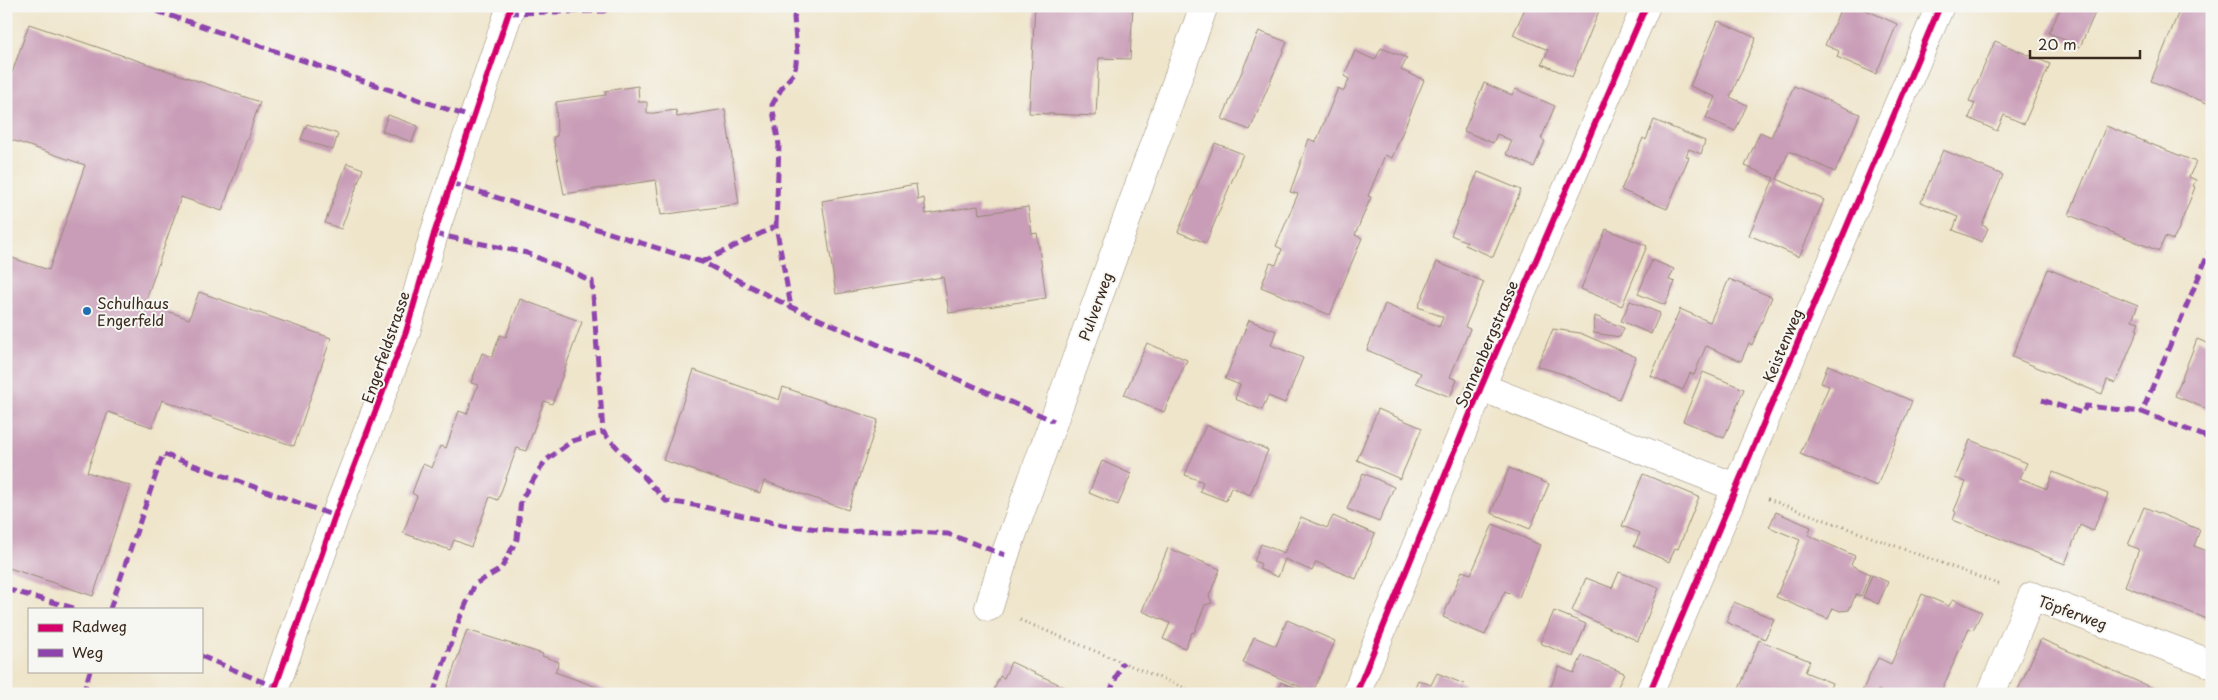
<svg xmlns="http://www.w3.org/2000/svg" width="2218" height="700" font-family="'Playpen Sans',sans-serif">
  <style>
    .building { fill: #c99db7 }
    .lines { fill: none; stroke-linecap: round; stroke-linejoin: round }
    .minor-casing { stroke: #958874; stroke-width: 29 }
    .path { stroke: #958874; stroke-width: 3; stroke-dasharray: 1 4; stroke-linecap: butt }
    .minor { stroke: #fff; stroke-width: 28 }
    .quiet { stroke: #8e44ad; stroke-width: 5; stroke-dasharray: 10 5; stroke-linecap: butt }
    .cycleway-casing { stroke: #f6f6f2; stroke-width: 9 }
    .cycleway { stroke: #d6006c; stroke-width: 6 }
    .poi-dot { fill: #1f6fb2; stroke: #f6f6f2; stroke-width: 2 }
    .labels { text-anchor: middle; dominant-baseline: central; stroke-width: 4; stroke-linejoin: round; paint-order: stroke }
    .poi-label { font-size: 15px; fill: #3b2a1e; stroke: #f6f6f2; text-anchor: start }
    .street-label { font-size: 15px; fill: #3b2a1e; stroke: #f6f6f2 }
  </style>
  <rect width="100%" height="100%" fill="#f6f6f2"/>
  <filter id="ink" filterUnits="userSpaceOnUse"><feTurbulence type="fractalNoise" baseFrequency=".02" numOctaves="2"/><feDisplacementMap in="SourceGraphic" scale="10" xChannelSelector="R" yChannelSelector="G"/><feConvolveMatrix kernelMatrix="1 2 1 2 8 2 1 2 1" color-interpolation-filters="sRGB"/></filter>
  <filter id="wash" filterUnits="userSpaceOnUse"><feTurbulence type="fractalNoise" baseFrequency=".0096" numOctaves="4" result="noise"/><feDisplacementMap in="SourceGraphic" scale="20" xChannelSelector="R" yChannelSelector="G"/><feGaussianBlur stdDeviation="1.12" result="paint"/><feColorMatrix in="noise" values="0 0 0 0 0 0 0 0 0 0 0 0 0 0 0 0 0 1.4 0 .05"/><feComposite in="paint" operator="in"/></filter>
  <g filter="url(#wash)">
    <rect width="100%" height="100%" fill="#efe5cb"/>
    <g id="blocks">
      <path class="building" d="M1035 6H1133L1130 59 1099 58 1096 116 1029 113Z
        M1526 6H1601L1572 77 1542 64 1548 50 1513 35Z
        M1842 6H1857L1897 24 1876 74 1837 57 1839 51 1825 45Z
        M2061 6H2098L2080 47 2049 33Z
        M2181 6H2212V105L2151 81Z
        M1718 21 1756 38 1730 97 1747 105 1735 131 1706 118 1715 97 1690 86Z
        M29 24 260 102 222 211 181 197 145 303 189 319 199 292 331 338 294 446 162 400 152 427 108 412 87 472 130 486 93 596 6 567V256L49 270 85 165 6 138V90Z
        M1259 31 1287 42 1250 130 1222 119Z
        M1995 41 2050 64 2024 124 2004 115 1997 131 1969 118 1975 103 1969 101Z
        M1381 48 1407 58 1401 70 1424 80 1392 158 1385 155 1368 196 1371 197 1355 235 1362 238 1330 315 1261 287 1270 263 1276 265 1282 249 1276 246 1298 194 1290 192 1309 139 1316 142 1338 88 1344 91 1349 79 1344 76 1355 51 1375 60Z
        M1484 83 1512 95 1515 89 1555 106 1541 139 1545 141 1534 167 1506 154 1512 141 1497 134 1493 143 1464 131Z
        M638 86 639 102H647V114L676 110 677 117 725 109 739 204 661 215 656 180 564 194 553 137 557 136 556 102 606 95 605 91Z
        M1794 86 1860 114 1835 172 1789 151 1777 179 1824 200 1799 257 1749 235 1774 178 1745 166 1760 132 1771 137Z
        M388 115 418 126 412 142 382 131Z
        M1654 120 1705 141 1701 154 1689 149 1686 156 1689 157 1667 209 1621 190 1643 138 1646 140Z
        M307 124 338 134 333 150 301 139Z
        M2106 126 2196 162 2189 177 2196 180 2193 186 2195 187 2177 233 2173 240 2165 237 2159 251 2069 215Z
        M1215 143 1243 154 1206 243 1178 232Z
        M1943 150 2003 175 1982 225 1988 228 1982 242 1953 230 1958 217 1921 202Z
        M347 163 363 169 341 229 325 223Z
        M1478 172 1521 190 1493 257 1465 245 1467 242 1451 235Z
        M916 184 918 200 924 198 926 214 978 206 979 214 1028 207 1032 234 1037 233 1046 298 949 313 943 277 836 294 822 201Z
        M1606 229 1647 246 1622 306 1581 289Z
        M1652 260 1674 269 1669 280 1675 282 1665 305 1638 294Z
        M1437 262 1484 282 1465 327 1470 329 1450 377 1457 380 1450 397 1416 383 1421 373 1367 350 1385 304 1439 327 1443 317 1418 307Z
        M2048 269 2138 305 2132 320 2139 322 2136 329 2138 330 2119 376 2115 383 2107 380 2102 394 2012 357Z
        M1729 279 1772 297 1752 345 1749 343 1741 361 1706 346 1694 375 1690 373 1683 390 1651 376 1680 309 1710 322Z
        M520 299 582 322 552 404 544 401 526 451 517 448 498 500 490 497 471 547 454 540 450 550 403 533 417 496 412 493 423 464 432 468 440 446 446 448 459 411 467 414 478 385 471 383 482 353 492 357 500 335 506 337Z
        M1630 301 1660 313 1651 334 1621 321Z
        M1595 316 1624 328 1620 337 1593 333Z
        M1249 320 1276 331 1271 345 1303 358 1285 403 1268 396 1262 410 1235 399 1240 385 1225 379Z
        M1553 329 1580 333 1636 357 1619 399 1563 374 1537 366Z
        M2197 339 2212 345V411L2175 396Z
        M1147 343 1187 360 1164 412 1124 395Z
        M1828 365 1912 401 1877 486 1800 454 1829 386 1821 383Z
        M694 370 779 400 783 387 878 420 848 510 764 481 760 493 663 460Z
        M1703 372 1744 389 1724 438 1683 421Z
        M1378 409 1422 428 1400 479 1357 460Z
        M1206 425 1268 450 1250 495 1231 487 1226 501 1200 491 1203 482 1185 475Z
        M1970 440 2027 463 2020 478 2047 489 2053 472 2108 494 2093 531 2080 525 2065 564 1953 520 1956 512 1954 511 1966 482 1955 478Z
        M1102 461 1131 474 1118 505 1089 493Z
        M1509 468 1549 484 1530 529 1491 513Z
        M1363 473 1394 487 1379 522 1347 509Z
        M1643 474 1699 497 1678 549 1675 548 1669 562 1634 546 1640 533 1622 526Z
        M2144 507 2200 530 2194 546 2212 553V621L2125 586 2139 549 2128 545Z
        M1776 512 1811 527 1808 535 1855 556 1851 565 1870 574 1861 596 1856 594 1849 610 1840 611 1833 608 1828 619 1776 597 1800 540 1769 527Z
        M1333 516 1375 534 1356 579 1316 562 1312 571 1285 559 1278 577 1259 569 1261 564 1254 561 1261 544 1284 553 1301 517 1327 528Z
        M1493 524 1540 545 1519 597 1505 591 1485 635 1443 617 1462 571 1471 574Z
        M1168 548 1220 569 1209 596 1212 603 1205 605 1194 633 1192 632 1185 648 1163 639 1170 623 1142 611Z
        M1619 572 1659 588 1638 641 1572 611 1586 578 1612 588Z
        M1872 575 1888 582 1878 604 1863 597Z
        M1922 594 1949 606 1953 599 1982 612 1973 630 1969 628 1940 694H1887L1878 690 1877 694H1867L1862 691 1878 658 1891 664Z
        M1734 602 1774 619 1765 639 1726 622Z
        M1554 611 1586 624 1573 657 1540 643Z
        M1287 620 1335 641 1313 692 1243 663 1254 637 1276 646Z
        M467 630 543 654 542 656 559 662 555 672 616 694H445Z
        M2041 639 2089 660 2166 694H2021L2017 692Z
        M1759 640 1810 661 1805 672 1832 683 1828 694H1737Z
        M1582 656 1624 673 1615 693 1548 694 1559 667 1574 673Z
        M1011 662 1080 694H992L1000 676 1004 678Z
        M1437 673 1464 684 1460 694H1412L1418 680 1431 685Z
        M1281 682 1312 694H1277Z"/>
    </g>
  </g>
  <g filter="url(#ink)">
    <use href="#blocks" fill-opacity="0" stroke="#958874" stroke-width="1"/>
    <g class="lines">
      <defs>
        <path id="minor" d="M1481 387 1735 487
          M989 607 1005 555 1204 6
          M273 694 335 516 406 332 434 234 511 6
          M1356 694 1481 387 1646 6
          M1649 694 1940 6
          M1991 694 2032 596 2212 664"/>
      </defs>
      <use href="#minor" class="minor-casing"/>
      <path class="path" d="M1768 499 2001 585
        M1020 620 1199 694"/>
      <use href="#minor" class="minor"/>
      <path class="quiet" d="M142 6 473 118
        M508 13 604 11 612 6
        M451 183 702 262 791 307 1054 421
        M776 226 779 145 772 105 783 86 795 72 797 53 794 17 798 6
        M434 234 527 253 592 281 603 432 666 501 700 506 783 525 844 532 885 530 948 534 1005 555
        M2212 245 2142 412 2212 439
        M702 262 776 226 791 307
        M2042 400 2082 413 2086 406 2142 412
        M6 589 77 609
        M110 609 163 454 335 516
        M201 656 275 687
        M6 694H7
        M83 694 90 671
        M433 694 459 620 475 584 501 569 517 539 521 500 545 461 572 441 603 432
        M1109 694 1123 662"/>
      <defs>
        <path id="cycleway" d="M273 694 335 516 406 332 434 234 511 6
          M1356 694 1481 387 1646 6
          M1649 694 1940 6"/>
      </defs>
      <use href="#cycleway" class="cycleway-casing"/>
      <use href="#cycleway" class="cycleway"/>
    </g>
  </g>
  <circle class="poi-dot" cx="87" cy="311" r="5"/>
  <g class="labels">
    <g class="poi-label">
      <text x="97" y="302">Schulhaus<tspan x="97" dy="17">Engerfeld</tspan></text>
    </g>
    <g class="street-label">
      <text transform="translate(1095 306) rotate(-70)">Pulverweg</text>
      <text transform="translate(1486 344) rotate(-67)">Sonnenbergstrasse</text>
      <text transform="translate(1782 345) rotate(-67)">Keistenweg</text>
      <text transform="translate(385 347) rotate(-71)">Engerfeldstrasse</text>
      <text transform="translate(2073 612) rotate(20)">Töpferweg</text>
    </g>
  </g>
  <rect width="2218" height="700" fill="none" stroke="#f6f6f2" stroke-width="25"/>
  <rect x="28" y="608" width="175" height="65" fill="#f6f6f2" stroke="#aba49d"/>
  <rect x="38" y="624" width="25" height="8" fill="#d6006c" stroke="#aba49d"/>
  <text x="72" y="632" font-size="15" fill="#3b2a1e">Radweg</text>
  <rect x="38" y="649" width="25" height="8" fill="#8e44ad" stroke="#aba49d"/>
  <text x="72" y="658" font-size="15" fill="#3b2a1e">Weg</text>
  <path d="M2030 50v8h110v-8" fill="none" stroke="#3b2a1e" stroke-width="2.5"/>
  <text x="2038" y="50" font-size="15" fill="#3b2a1e" stroke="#f6f6f2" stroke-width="4" paint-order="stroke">20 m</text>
</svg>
